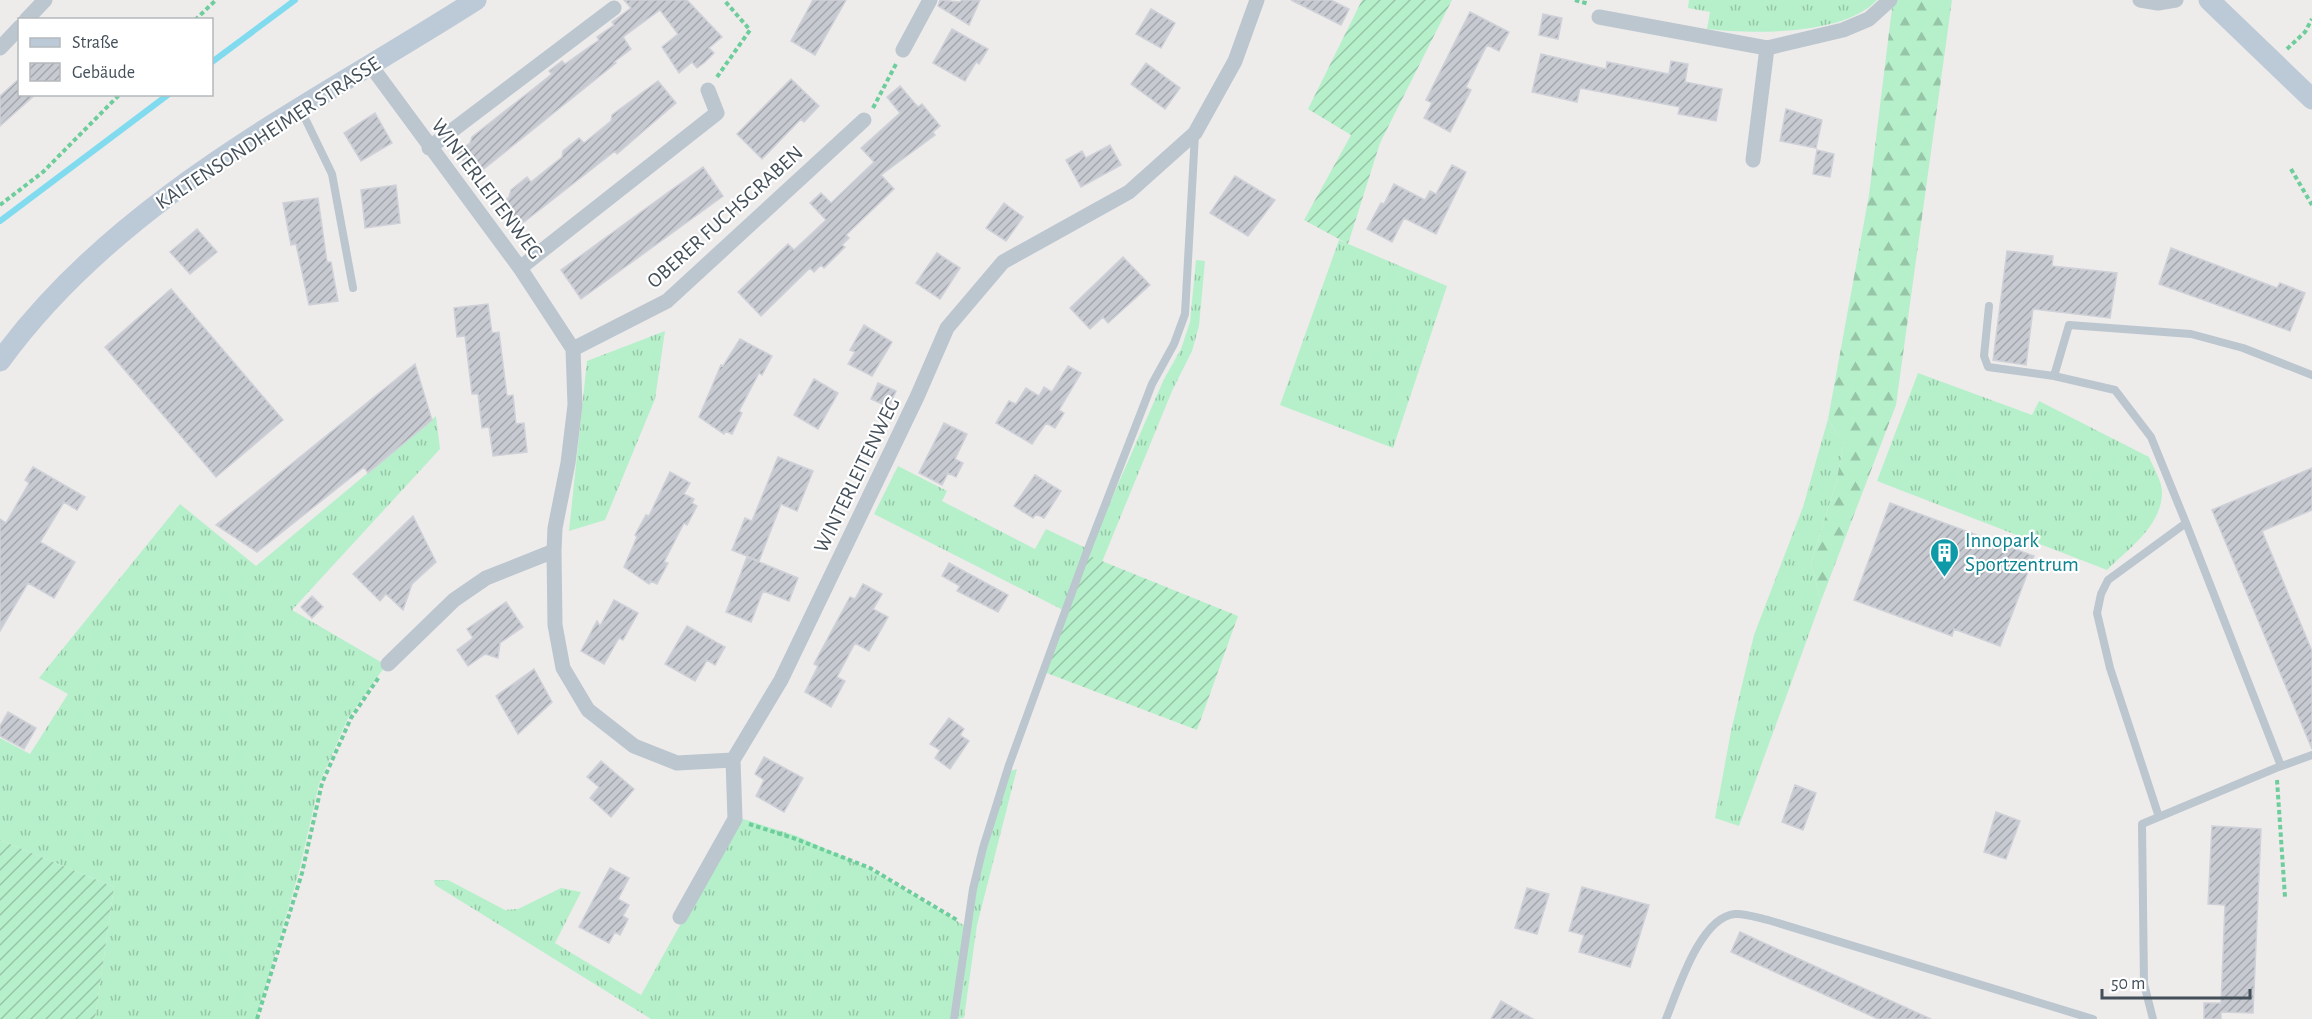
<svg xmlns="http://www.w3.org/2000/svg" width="2312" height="1019" font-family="'Alegreya Sans',sans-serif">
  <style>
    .grass { fill: url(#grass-tufts) }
    .forest { fill: url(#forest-firs) }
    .garden { fill: url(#garden-furrows) }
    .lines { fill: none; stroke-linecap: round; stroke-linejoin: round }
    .stream { stroke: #81dbef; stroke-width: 6 }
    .building { fill: url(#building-hatch); stroke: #cfd1d8; stroke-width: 1.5 }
    .path { stroke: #6dce9c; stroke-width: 4; stroke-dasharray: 4.5 3; stroke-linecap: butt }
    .lane { stroke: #bbc6cf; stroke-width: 8 }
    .street { stroke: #bbc6cf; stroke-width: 15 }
    .secondary { stroke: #bcc9d6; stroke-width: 21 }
    .labels { text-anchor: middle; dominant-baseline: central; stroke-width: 4.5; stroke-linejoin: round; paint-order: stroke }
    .street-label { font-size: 21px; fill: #434f59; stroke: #fff }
    .culture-label { font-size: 21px; fill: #0d838f; stroke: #fff; text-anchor: start }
  </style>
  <defs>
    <pattern id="grass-tufts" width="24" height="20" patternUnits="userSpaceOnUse" patternTransform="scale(1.5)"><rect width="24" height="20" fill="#b6f0ca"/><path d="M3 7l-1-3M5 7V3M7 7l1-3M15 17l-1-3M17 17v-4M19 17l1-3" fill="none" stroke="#96c5a7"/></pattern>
    <pattern id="forest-firs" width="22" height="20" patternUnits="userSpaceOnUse" patternTransform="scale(1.5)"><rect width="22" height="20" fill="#b6f0ca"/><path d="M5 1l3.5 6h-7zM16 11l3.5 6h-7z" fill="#96c5a7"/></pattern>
    <pattern id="garden-furrows" width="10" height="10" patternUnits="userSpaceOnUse" patternTransform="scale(1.5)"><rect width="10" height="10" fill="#b6f0ca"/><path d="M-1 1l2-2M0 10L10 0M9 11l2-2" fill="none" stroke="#96c5a7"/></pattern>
    <pattern id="building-hatch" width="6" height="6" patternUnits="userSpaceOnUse" patternTransform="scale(1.5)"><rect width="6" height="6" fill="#c8cad1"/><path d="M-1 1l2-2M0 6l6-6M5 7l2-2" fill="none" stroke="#a4a6ad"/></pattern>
  </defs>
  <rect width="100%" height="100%" fill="#eeebeb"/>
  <path class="grass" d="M1689 0H1877C1844 36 1751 34 1707 29L1710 12 1688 8Z
    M1339 240 1447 286 1393 448 1280 405Z
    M1196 260 1205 261 1199 326 1192 351 1172 391 1102 562 1087 555 1164 379 1181 349 1190 322Z
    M665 331 655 399 605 520 569 531 587 361Z
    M1918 373 2032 415 2039 401 2149 457C2153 467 2162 481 2162 492 2162 526 2128 549 2107 570L1877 481Z
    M436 416 440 449 292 610 386 665 348 718 319 784 299 872 256 1019H95L114 887 0 840V738L30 754 68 694 39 678 180 504 256 566Z
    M1828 419 1844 444 1836 483 1811 563 1821 601 1739 826 1715 818 1731 731 1754 635 1803 507Z
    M898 466 947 491 942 501 1035 549 1046 529 1086 548 1063 610 874 514Z
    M1017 769 977 925 964 1018 955 1019 975 889 1010 771Z
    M740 818 797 836 870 869 967 927 952 1019H651L435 885 434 880H448L505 910 518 909 561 888 581 892 555 943 641 995Z"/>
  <path class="forest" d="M1893 0H1952L1896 405 1821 601 1811 563 1836 483 1844 444 1828 419 1869 195Z"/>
  <path class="garden" d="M1362 0H1452L1380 143 1348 244 1304 220 1351 135 1308 109Z
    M1087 555 1238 616 1197 730 1044 672Z
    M0 840 114 887 95 1019H0Z"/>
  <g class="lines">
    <path class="stream" d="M212 62 295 0
      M0 221 169 94"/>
  </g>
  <path class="building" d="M624 0H687L722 37 709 48 714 53 705 62 697 68 692 62 679 73 662 47 678 34 660 10 623 37 631 49 614 62 616 63 475 176 457 153 470 143 472 137 552 74 549 71 562 61 565 64 599 40 597 37 614 25 612 22 631 8Z
    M813 0H846L815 55 791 41Z
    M940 0 960 2 962 0H980L969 25 938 6Z
    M1291 0H1331L1349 9 1341 25Z
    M1151 9 1175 23 1161 48 1136 34Z
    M1470 12 1509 32 1499 51 1487 45 1466 87 1471 90 1450 132 1424 118 1432 103 1426 100Z
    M1543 14 1562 18 1558 39 1539 35Z
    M952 29 988 49 979 64 976 62 965 81 933 63Z
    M1541 54 1606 69 1607 62 1669 74 1671 61 1688 64 1685 82 1722 89 1716 121 1678 114 1680 107 1580 88 1577 102 1532 92Z
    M1146 63 1180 88 1165 109 1131 84Z
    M20 78V94H36L0 126V96Z
    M791 79 819 106 804 122 801 119 762 159 737 134Z
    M658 81 676 103 617 154 615 151 515 229 497 207 509 197 511 190 527 177 531 182 562 157 563 151 579 138 584 143 611 121 612 115Z
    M900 86 918 107 922 104 940 126 933 132 935 135 881 175 894 189 846 235 849 238 842 245 845 247 824 268 821 265 814 272 810 268 761 316 738 292 788 244 794 250 826 220 810 203 821 193 831 203 874 162 861 148 900 113 887 97Z
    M1786 109 1822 120 1816 148 1780 141Z
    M375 113 392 143 361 161 344 133Z
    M1110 145 1121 165 1081 187 1066 160 1082 151 1086 158Z
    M1817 150 1834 154 1830 177 1813 174Z
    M1452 165 1466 172 1436 234 1404 218 1392 242 1367 229 1381 203 1384 204 1394 184 1425 200 1430 191 1436 194Z
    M703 167 723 196 581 299 561 270Z
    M1235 176 1275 200 1248 236 1210 213Z
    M396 185 400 223 365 228 361 190Z
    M318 198 327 262H331L338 301 309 305 296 244 291 245 283 203Z
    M1004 203 1023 217 1006 241 986 228Z
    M197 229 217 252 190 274 170 252Z
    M2171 248 2277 288 2280 283 2305 293 2290 331 2159 284Z
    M2007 251 2053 256 2052 266 2117 273 2110 318 2033 309 2026 365 1993 360Z
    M937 253 960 268 940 299 916 283Z
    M1123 257 1150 285 1108 323 1103 317 1090 329 1070 308Z
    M171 289 283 420 216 477 105 347Z
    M488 304 492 333 499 332 507 396 513 395 516 424 524 423 527 452 493 456 489 427 482 428 478 394H472L465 336 457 337 454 308Z
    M864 325 892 342 872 376 848 364 855 352 850 350Z
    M740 339 772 356 762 375 759 373 739 411 742 413 732 434 725 431 724 434 699 417 721 365 723 366Z
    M415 364 432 420 368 473 364 467 257 552 216 525Z
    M1068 366 1081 373 1059 410 1064 413 1055 428 1046 423 1032 444 996 423 1009 401 1016 404 1026 388 1039 396 1044 387 1052 392Z
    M814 379 838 393 818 429 794 415Z
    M878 383 896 391 889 407 871 399Z
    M944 423 967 434 955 459 963 463 956 477 948 473 942 485 919 473Z
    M778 457 813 471 797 511 781 504 759 561 732 550 745 518 752 521Z
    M33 467 85 497 77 510 64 502 40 542 75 562 54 598 28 583 0 631V519L6 523 29 483 25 480Z
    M2312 468V510L2262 531 2312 651V749L2212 510Z
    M670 472 690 483 684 494 694 499 692 503 697 506 687 525 684 523 664 562 668 563 657 584 651 581 649 584 624 567 637 537 635 535 646 515 649 516Z
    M1035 475 1061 491 1044 518 1036 514 1033 518 1014 506Z
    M1890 503 2034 556 2000 646 1954 629 1952 636 1854 600Z
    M413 516 436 562 412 584 403 610 386 594 380 601 353 574Z
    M747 557 798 578 789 601 763 591 751 622 726 612Z
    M949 563 1008 595 998 612 957 591 960 586 942 576Z
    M863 584 882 594 873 609 888 617 869 651 855 643 837 677 845 681 831 707 805 692 818 666 814 664 850 597 855 599Z
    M312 596 323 607 312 618 301 607Z
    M614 600 638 613 623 640 619 638 604 664 581 651 597 621 600 626Z
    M506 602 523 627 500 643 498 658 485 654 468 666 457 650 473 638 467 629Z
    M687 626 725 647 715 665 707 660 695 681 665 664Z
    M534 669 552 702 518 734 496 696Z
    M8 712 36 728 24 749 0 736V726Z
    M949 718 964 729 960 735 969 741 950 769 935 758 940 750 930 744Z
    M764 757 803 778 784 812 756 796 764 780 755 774Z
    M601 761 634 789 611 817 590 798 599 787 587 777Z
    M1795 785 1816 793 1803 830 1782 822Z
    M1996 812 2020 821 2006 859 1984 852Z
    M2212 826 2261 829 2253 1013 2221 1012V1019H2204V1003H2221L2225 905 2208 904Z
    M610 868 629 878 618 899 629 905 623 916 628 919 620 935 615 932 609 943 579 927Z
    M1582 887 1649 905 1630 967 1579 952 1584 935 1569 931Z
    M1527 888 1549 894 1537 934 1515 928Z
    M1740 932 1931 1019H1878L1731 952Z
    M1501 1001 1533 1019H1491Z"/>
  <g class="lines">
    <path class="path" d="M1575 0 1589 4
      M195 20 216 0
      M2287 49 2305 32 2312 19
      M717 77 750 30 724 0
      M873 108 896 64
      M2291 169 2312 205
      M0 205 43 172 120 94
      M2277 780 2285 897
      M749 824 796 839 870 868 957 920
      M257 1019 302 873 322 783 351 718 379 677"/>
    <path class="lane" d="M301 110 332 174 353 288
      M1989 306 1984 356 1988 367 2054 376
      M2186 523 2281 766
      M2159 817 2110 668 2097 613 2101 594 2108 580 2186 523 2151 437 2115 390 2054 376 2069 325 2191 334 2243 348 2312 375
      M954 1019 973 889 983 848 1009 765 1086 554 1152 384 1174 344 1185 314 1195 134
      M1666 1019C1678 990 1700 917 1735 914 1745 913 1758 918 1768 920L2093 1019
      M2153 1019 2144 984 2142 824 2276 768 2312 755"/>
    <path class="street" d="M2140 0 2158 3 2176 0
      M1599 17 1767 48 1843 30 1869 19 1890 0
      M26 20 45 0
      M0 48 20 27
      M903 50 930 0
      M371 66 520 268 573 349 575 405 568 463 555 528 554 551 555 625 563 668 588 710 634 746 677 763 733 760 781 680 917 397 947 328 1003 262 1129 192 1195 133 1235 61 1257 0
      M429 148 614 8
      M1753 160 1767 48
      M520 268 717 113 708 90
      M573 349 667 301 864 120
      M388 664 454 600 486 578 554 551
      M680 917 735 819 733 760"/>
    <path class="secondary" d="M2209 0 2312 99
      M0 361C119 197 310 106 476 0"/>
  </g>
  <defs>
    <symbol id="building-pin" viewBox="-11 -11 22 30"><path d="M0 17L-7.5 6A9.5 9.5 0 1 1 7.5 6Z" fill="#0f9aa8" stroke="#fff"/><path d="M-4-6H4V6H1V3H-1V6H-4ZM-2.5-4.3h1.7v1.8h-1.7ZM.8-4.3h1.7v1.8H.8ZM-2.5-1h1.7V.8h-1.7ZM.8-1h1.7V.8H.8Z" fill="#fff"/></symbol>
  </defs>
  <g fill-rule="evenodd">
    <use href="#building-pin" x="1928" y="536" width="33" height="45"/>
  </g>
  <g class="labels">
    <g class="street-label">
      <text transform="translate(268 133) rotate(-33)">KALTENSONDHEIMER STRASSE</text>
      <text transform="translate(487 189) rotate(53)">WINTERLEITENWEG</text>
      <text transform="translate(725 217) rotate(-42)">OBERER FUCHSGRABEN</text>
      <text transform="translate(857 475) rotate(-64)">WINTERLEITENWEG</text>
    </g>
    <g class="culture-label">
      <text x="1965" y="540">Innopark<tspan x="1965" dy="24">Sportzentrum</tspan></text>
    </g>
  </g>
  <rect x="18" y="18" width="195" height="78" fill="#ffffff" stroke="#b4b9bd" stroke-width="1.5"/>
  <rect x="30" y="38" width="30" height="9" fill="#bcc9d6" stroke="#b4b9bd" stroke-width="1.5"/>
  <text x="72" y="48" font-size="18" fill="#434f59">Straße</text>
  <rect x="30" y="63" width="30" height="18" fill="url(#building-hatch)" stroke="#b4b9bd" stroke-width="1.5"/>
  <text x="72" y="78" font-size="18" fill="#434f59">Gebäude</text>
  <path d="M2102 989v9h148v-9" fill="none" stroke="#434f59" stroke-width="3"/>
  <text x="2111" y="989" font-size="18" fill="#434f59" stroke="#ffffff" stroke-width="4.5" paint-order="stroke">50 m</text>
</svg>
